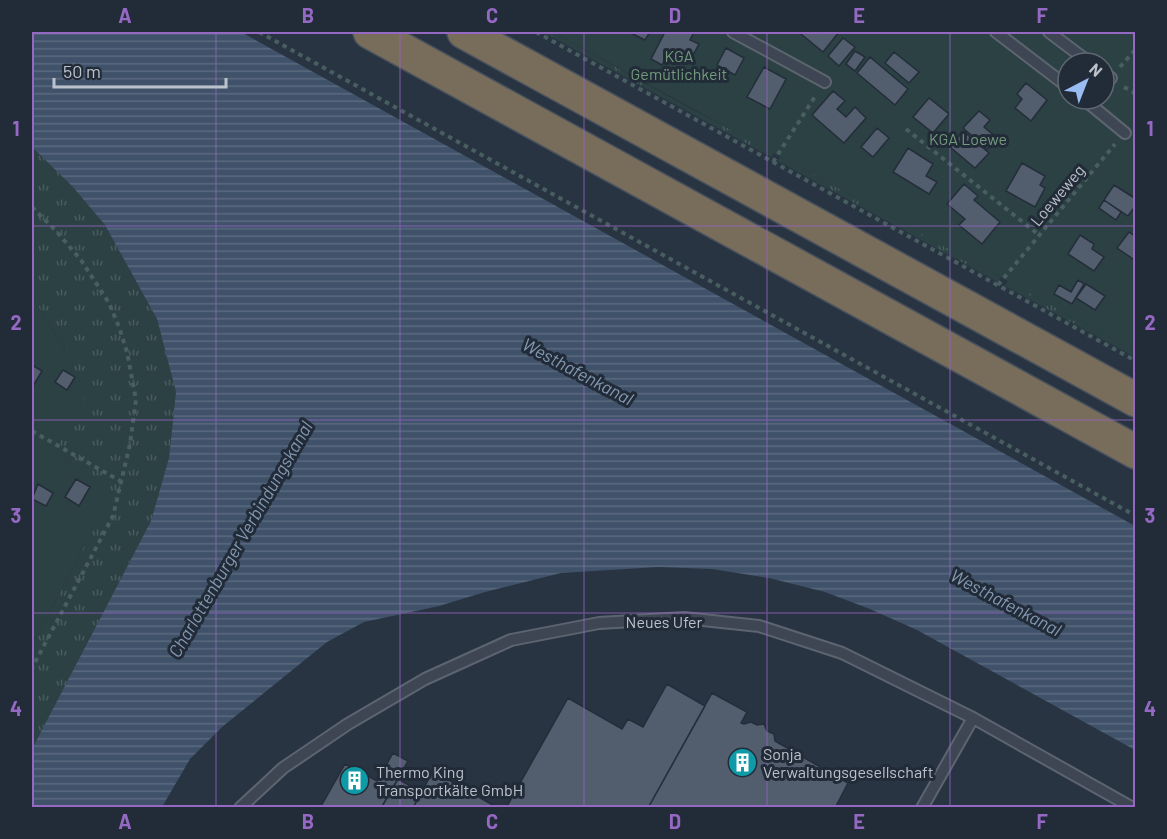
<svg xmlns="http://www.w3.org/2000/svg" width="1167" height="839" font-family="Barlow,sans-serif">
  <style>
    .grass { fill: url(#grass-tufts) }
    .garden { fill: #2b4143; fill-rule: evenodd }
    .water { fill: url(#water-rules) }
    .building { fill: #525d6d; stroke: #242d3a; stroke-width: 1.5 }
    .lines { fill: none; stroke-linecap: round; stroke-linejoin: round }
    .lane-casing { stroke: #5c6470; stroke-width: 14 }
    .highway-casing { stroke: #48515d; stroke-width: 36 }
    .path { stroke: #495e60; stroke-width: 4; stroke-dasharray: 4.5 4.5; stroke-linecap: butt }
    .lane { stroke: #3d4652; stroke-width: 10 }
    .highway { stroke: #786c5b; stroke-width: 33 }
    .grid { fill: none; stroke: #9568c4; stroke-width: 1.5; stroke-opacity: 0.55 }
    .labels { text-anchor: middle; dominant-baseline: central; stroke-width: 6; stroke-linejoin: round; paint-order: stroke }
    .park-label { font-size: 16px; fill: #739b7c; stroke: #222b38 }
    .street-label { font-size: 16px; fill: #bbc2cc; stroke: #222b38 }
    .poi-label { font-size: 16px; fill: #bbc2cc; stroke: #222b38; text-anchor: start }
    .water-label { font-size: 18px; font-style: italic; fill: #8498b1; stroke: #222b38 }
    .neatline { fill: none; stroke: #9568c4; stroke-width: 2 }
    .grid-label { font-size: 20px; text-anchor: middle; font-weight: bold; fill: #9568c4 }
  </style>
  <defs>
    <pattern id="grass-tufts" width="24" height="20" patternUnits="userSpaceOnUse" patternTransform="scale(1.5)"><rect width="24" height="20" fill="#2b4143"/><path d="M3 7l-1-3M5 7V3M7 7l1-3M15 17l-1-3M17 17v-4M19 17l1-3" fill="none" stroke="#485b5d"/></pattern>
    <pattern id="water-rules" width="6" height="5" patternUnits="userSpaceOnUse" patternTransform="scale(1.5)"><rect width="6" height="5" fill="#40526a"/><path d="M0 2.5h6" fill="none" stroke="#5a697e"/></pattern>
  </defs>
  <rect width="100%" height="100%" fill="#293442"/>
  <path class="grass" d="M543 32H553L693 110 775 152 771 157Z
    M32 147 73 187 105 225 157 319 176 392 169 458 151 521 32 749V645L83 549 74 471 64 455 55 450 85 394 71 360 32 296Z
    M781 155 1001 277 998 282 778 161Z
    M1008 281 1135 351V357L1005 286Z"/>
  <path class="garden" d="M553 32H1135V351ZM1068 63H1104V99H1068Z
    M32 296 71 360 86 394 56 450 64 455 74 471 109 490 83 549 32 645Z"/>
  <path class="water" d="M32 32H241L1135 526V750L917 630 870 609 825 592 769 578 712 569 658 567 561 573 485 592 439 606 364 622 327 642 222 727 190 759 162 807H32V749L151 521 169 458 176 392 157 319 105 225 73 187 32 147Z"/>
  <path class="building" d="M629 32H650L645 40Z
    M665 32H694L690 40 699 44 688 64 668 54 662 65 651 59Z
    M803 32H839L823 52 801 34Z
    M843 38 855 47 839 66 828 56Z
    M726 48 744 58 735 75 717 65Z
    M855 51 865 57 855 71 846 64Z
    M894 52 919 72 909 83 885 63Z
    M870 57 908 89 895 105 857 73Z
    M764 67 786 79 770 109 747 97Z
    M1026 83 1047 100 1031 121 1015 108 1022 99 1017 94Z
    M833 91 845 101 837 109 846 117 855 107 866 118 844 143 812 115Z
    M929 98 949 114 933 133 913 117Z
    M979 111 990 120 984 127 997 138 987 149 963 128Z
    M877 128 889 138 873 157 861 147Z
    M963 131 989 153 975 168 950 147Z
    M908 148 933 164 926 176 937 182 929 194 893 172Z
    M1022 163 1045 176 1040 185 1045 188 1035 207 1006 191Z
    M964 184 978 196 974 200 1000 222 982 244 959 225 965 219 947 204Z
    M1114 185 1136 199V205L1128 216 1104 200Z
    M1104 200 1121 212 1116 220 1099 208Z
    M1129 232 1136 237V261L1117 248Z
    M1080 235 1094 244 1092 249 1104 257 1094 271 1068 254Z
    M1078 280 1084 284 1072 304 1054 294 1059 285 1071 292Z
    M1086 284 1105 296 1095 310 1076 298Z
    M32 365 42 371 33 386 32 385Z
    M63 370 75 377 67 390 55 382Z
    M76 479 90 487 79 506 65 497Z
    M38 484 53 493 46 506 32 499Z
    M667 684 705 706 648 808H506L568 698 622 729 628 719 643 727Z
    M712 693 747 712 741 723 744 724 751 722 757 725 764 724 767 731 774 734 775 741 848 783 835 808H648Z
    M393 753 408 761 381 808H320L345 764 377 781Z
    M433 771 498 808H413Z
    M398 779 421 792 413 808H381Z"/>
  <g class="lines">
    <defs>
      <path id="lane" d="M733 32 825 82
        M996 32 1068 87
        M1049 32 1090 63
        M1104 73 1111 78 1104 84
        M1086 101 1125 133
        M240 808 283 768 348 724 425 679 511 640 599 623 684 618 759 626 842 653 973 718 1133 808
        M922 808 973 718"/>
      <path id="highway" d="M370 32 1136 452
        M464 32 1136 400"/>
    </defs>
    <use href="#lane" class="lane-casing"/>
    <use href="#highway" class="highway-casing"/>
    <path class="path" d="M259 32 1136 516
      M536 32 1136 361
      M1120 67 1136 49
      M1124 87 1136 94
      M906 129 1039 235
      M773 162 816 95
      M32 207 56 231 81 260 109 303 119 327 127 352 136 400 130 444 113 516 32 668
      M998 285 1115 144
      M32 431 122 482"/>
    <use href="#lane" class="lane"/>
    <use href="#highway" class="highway"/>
  </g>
  <path class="grid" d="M216 32V808M400 32V808M584 32V808M767 32V808M950 32V808M32 226H1136M32 420H1136M32 613H1136"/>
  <defs>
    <symbol id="building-disc" viewBox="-11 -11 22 22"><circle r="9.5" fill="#0f9aa8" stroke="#222b38"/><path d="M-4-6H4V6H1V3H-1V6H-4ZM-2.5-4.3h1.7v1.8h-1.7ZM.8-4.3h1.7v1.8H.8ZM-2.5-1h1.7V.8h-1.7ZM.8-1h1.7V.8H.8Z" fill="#fff"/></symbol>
  </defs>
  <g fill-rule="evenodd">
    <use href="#building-disc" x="726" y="746" width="33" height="33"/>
    <use href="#building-disc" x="338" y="764" width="33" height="33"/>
  </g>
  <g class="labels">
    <g class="park-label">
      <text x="679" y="55">KGA<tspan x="679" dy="18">Gemütlichkeit</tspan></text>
      <text x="968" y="138">KGA Loewe</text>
    </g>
    <g class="street-label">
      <text transform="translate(1057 195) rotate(-50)">Loeweweg</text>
      <text x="664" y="621">Neues Ufer</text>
    </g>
    <g class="poi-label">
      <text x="763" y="753">Sonja<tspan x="763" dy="18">Verwaltungsgesellschaft</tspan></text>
      <text x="376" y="771">Thermo King<tspan x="376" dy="18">Transportkälte GmbH</tspan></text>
    </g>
    <g class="water-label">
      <text transform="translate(578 371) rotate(28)">Westhafenkanal</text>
      <text transform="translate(240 539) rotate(-60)">Charlottenburger Verbindungskanal</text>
      <text transform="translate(1006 602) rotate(28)">Westhafenkanal</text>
    </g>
  </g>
  <rect width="1167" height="839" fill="none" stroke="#222b38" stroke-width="66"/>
  <g transform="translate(1086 81) rotate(42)"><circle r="28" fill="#222b38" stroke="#5f6773" stroke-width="1.5"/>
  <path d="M0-4.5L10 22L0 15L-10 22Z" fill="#99bdf3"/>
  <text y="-9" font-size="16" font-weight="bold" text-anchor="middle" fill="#bbc2cc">N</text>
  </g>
  <path d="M54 78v9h172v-9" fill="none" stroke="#bbc2cc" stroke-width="3"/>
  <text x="63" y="78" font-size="18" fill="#bbc2cc" stroke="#222b38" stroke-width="4.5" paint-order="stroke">50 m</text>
  <rect x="33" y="33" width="1101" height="773" class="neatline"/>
  <g class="grid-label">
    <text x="125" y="23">A</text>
    <text x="308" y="23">B</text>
    <text x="492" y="23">C</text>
    <text x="675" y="23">D</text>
    <text x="859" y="23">E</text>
    <text x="1042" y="23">F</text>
    <text x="16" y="136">1</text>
    <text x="1150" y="136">1</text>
    <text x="16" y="330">2</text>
    <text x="1150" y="330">2</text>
    <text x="16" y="523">3</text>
    <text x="1150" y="523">3</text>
    <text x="16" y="716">4</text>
    <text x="1150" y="716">4</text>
    <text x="125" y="829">A</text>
    <text x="308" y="829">B</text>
    <text x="492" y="829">C</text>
    <text x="675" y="829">D</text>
    <text x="859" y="829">E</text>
    <text x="1042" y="829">F</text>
  </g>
</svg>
